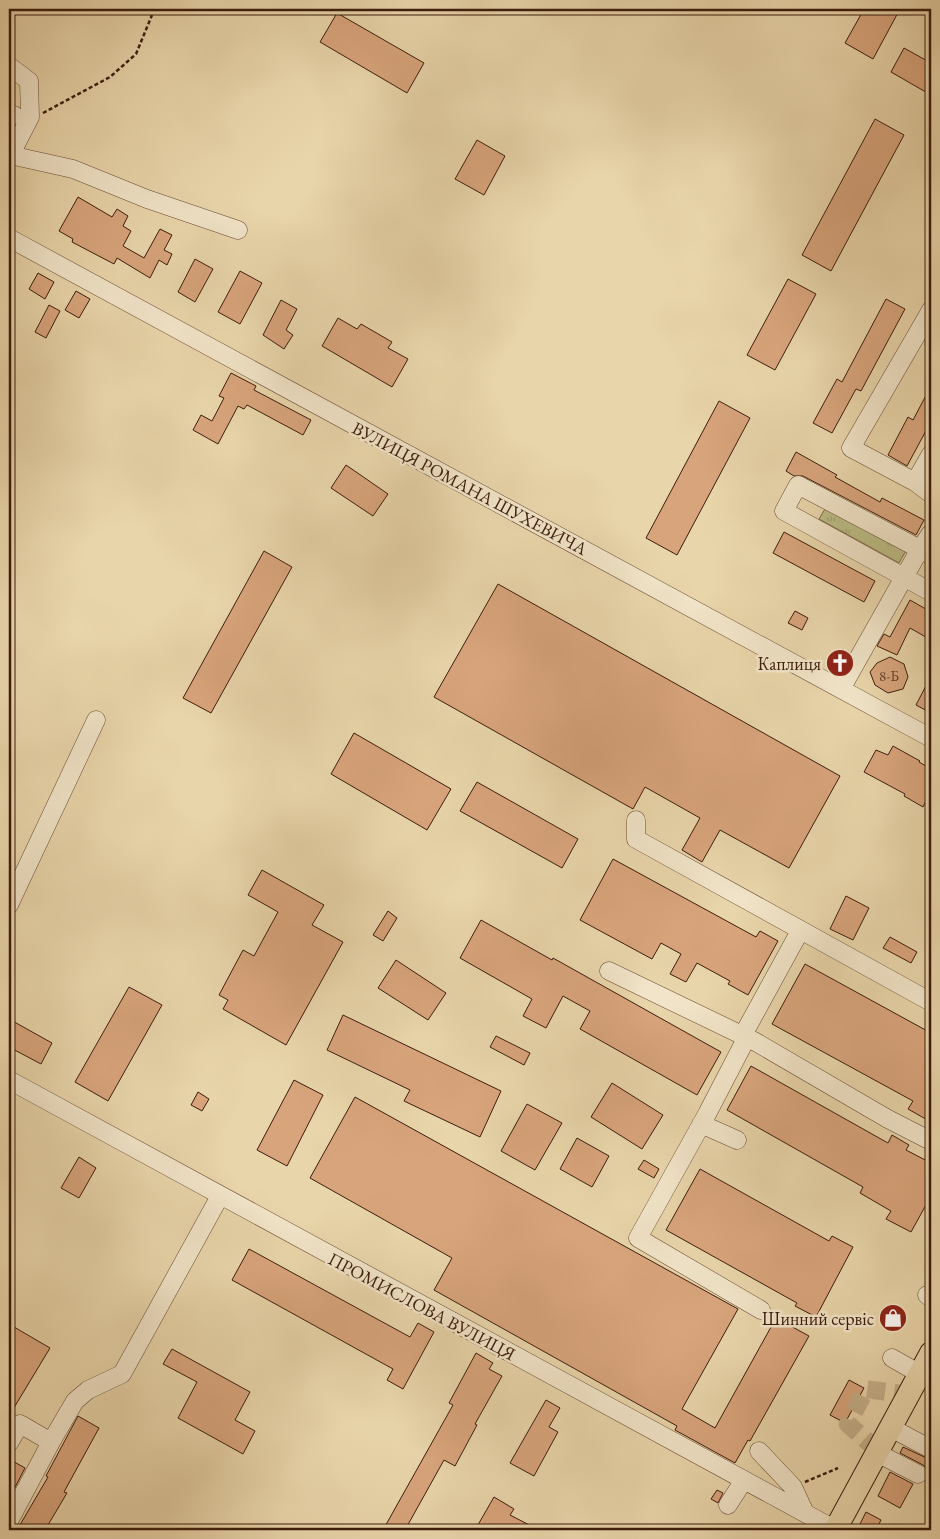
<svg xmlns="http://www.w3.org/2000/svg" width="940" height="1539" font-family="'EB Garamond',serif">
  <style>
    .grass { fill: url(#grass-tufts); stroke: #7c6c48 }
    .building { fill: #d8a47c; stroke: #3c1c0c }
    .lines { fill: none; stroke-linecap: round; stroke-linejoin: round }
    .minor-tunnel { stroke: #c6b08a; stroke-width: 18; stroke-dasharray: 18 9; stroke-linecap: butt }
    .minor-casing { stroke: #674a34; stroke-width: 19 }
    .major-casing { stroke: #3c1c0c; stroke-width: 24 }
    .path { stroke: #3c1c0c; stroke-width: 2.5; stroke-dasharray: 4 2.5; stroke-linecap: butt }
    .minor { stroke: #f1e4c8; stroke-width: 18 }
    .major { stroke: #e9d5aa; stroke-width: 22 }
    .labels { text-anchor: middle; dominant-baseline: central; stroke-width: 5; stroke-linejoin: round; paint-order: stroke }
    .number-label { font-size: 15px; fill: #633e28 }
    .street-label { font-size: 18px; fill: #3c1c0c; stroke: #f1e4c8 }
    .poi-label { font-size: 18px; fill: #3c1c0c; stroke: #f1e4c8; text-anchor: end }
  </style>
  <defs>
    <pattern id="grass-tufts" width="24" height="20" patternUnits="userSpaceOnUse" patternTransform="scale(1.25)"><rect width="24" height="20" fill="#bcbc84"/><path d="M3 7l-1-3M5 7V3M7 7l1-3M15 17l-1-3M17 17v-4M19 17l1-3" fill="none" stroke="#a2a171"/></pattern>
  </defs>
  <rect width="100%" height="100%" fill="#e9d5aa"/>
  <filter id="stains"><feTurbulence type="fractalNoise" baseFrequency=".004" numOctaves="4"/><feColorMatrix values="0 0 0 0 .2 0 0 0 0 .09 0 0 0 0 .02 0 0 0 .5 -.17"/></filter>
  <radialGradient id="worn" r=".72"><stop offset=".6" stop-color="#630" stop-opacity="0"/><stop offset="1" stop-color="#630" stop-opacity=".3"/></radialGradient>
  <path class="grass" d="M829 502 908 547 899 563 819 519Z"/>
  <path class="building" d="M864 9H900L873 59 845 43Z
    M337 13 424 63 407 93 320 42Z
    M904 48 931 63V95L891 72Z
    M875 119 904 135 831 271 802 255Z
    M477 140 505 156 484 195 455 179Z
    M78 197 112 217 117 209 128 216 123 226 131 231 123 246 144 258 160 229 172 235 164 250 172 254 167 265 159 260 150 278 117 258 114 264 72 242 73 239 59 231Z
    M195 259 213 269 195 302 178 292Z
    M240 271 262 283 240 324 218 312Z
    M38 273 54 282 45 299 29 289Z
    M788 279 816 294 775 370 747 355Z
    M76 291 90 299 79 318 65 310Z
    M886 299 905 309 861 391 856 389 832 433 813 423 837 379 842 382Z
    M281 300 297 309 286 330 293 335 284 349 263 335Z
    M49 305 60 311 46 338 35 332Z
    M338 318 357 329 361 324 392 342 388 348 408 359 392 387 322 346Z
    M231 373 256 386 254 390 311 420 303 435 247 405 244 409 238 406 218 444 193 430 201 415 212 421 224 398 219 396Z
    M931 386V429L928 427 907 466 888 455 908 417 913 420Z
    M719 401 750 418 677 555 646 538Z
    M796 452 837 475 835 477 880 502 882 498 924 520 916 535 803 476H794L786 471Z
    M346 465 388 494 373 516 331 488Z
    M784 532 875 581 864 602 773 553Z
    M264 551 292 567 211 713 183 698Z
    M498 584 840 776 789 868 720 830 702 862 682 850 700 818 645 787 633 809 434 697Z
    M910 600 931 612V640L910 628 897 655 877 646 884 634 890 637Z
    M795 611 808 618 802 630 788 623Z
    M890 657 904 664 908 677 903 689 888 693 875 685 870 672 877 663Z
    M931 676V713L916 705Z
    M354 733 451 789 427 830 331 774Z
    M893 746 920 761 919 762 931 769V791L923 807 904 796 905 794 864 772 876 750 888 755Z
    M477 782 578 839 562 868 460 811Z
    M613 859 756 937 760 931 778 941 748 995 728 984 730 981 697 963 686 982 670 974 681 954 661 943 652 959 580 920Z
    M262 870 324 905 312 925 343 942 286 1045 223 1009 228 1000 219 995 243 950 254 956 278 912 248 895Z
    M846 896 869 908 853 940 830 929Z
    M388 911 397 918 383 941 373 935Z
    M481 920 552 960 553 958 721 1052 697 1095 580 1029 590 1011 563 996 546 1028 523 1016 532 999 460 958Z
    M890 937 917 952 911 963 883 948Z
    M396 960 446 993 428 1020 378 988Z
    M805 964 931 1033V1122L908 1109 913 1101 772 1024Z
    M129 987 162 1005 108 1101 75 1082Z
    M343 1015 501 1091 480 1137 404 1101 410 1090 327 1050Z
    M9 1019 52 1043 41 1064 9 1047Z
    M496 1036 530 1053 524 1065 490 1047Z
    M751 1066 888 1143 892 1135 909 1145 906 1150 931 1163V1196L911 1232 886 1219 891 1211 860 1193 863 1187 727 1110Z
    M294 1080 323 1095 287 1166 257 1150Z
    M612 1083 663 1115 642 1149 591 1117Z
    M198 1092 209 1099 202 1111 191 1105Z
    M355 1097 738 1309 682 1409 715 1428 776 1318 809 1336 750 1441 748 1440 735 1463 675 1430 677 1426 434 1290 452 1258 310 1178Z
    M527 1104 562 1123 535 1170 501 1151Z
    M577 1138 609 1156 592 1187 560 1169Z
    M79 1157 96 1168 79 1198 61 1188Z
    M644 1160 659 1169 654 1178 638 1169Z
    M700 1169 829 1241 832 1236 853 1247 816 1317 795 1306 797 1303 666 1230Z
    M249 1249 410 1337 418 1323 434 1332 403 1389 387 1380 393 1369 232 1280Z
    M9 1324 50 1348 9 1416Z
    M172 1349 250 1392 235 1420 255 1431 243 1454 178 1418 197 1382 163 1364Z
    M476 1353 493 1363 489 1369 502 1376 475 1424 477 1425 455 1466 444 1460 405 1530H383L453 1405 449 1403Z
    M849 1380 864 1388 845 1423 830 1415Z
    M546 1400 560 1408 549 1427 558 1432 534 1476 510 1463Z
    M78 1416 99 1428 64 1492 67 1493 45 1530H17L48 1477 46 1476Z
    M903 1447 931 1460 927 1468 923 1465 900 1453Z
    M9 1459 25 1468 9 1499Z
    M890 1472 913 1484 900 1508 878 1496Z
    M717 1490 723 1493 718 1503 711 1499Z
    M494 1497 514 1509 510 1515 539 1530H475Z
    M866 1512 881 1520 876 1530H857Z"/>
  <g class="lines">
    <path class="minor-tunnel" d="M878 1451 848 1424 866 1389 908 1395"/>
    <defs>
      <path id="minor" d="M9 66 29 81 30 117 9 158
        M9 113 14 115
        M10 155 73 169 147 199 238 230
        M9 238 931 738
        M931 310 851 448 915 482 931 494
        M915 482 931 454
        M931 555 798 485 784 511 931 592
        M841 689 920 549 931 533
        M636 820V839L931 1002
        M9 905 96 720
        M609 971 754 1041 888 1119 931 1141
        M743 1035 800 931
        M747 1037 707 1114 638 1238 761 1310
        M9 1080 836 1530
        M701 1124 737 1140
        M927 1295 931 1298
        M892 1358 920 1374
        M891 1428 931 1449
        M9 1443 20 1424 51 1442
        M759 1451 793 1487 805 1513
        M877 1453 918 1474
        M728 1505 744 1480
        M9 1521 51 1442 75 1401 88 1390 122 1374 220 1196"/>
      <path id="major" d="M835 1530 931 1353"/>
    </defs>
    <use href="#minor" class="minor-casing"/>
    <use href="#major" class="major-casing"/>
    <path class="path" d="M43 113 110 77 136 54 152 15
      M927 1336 931 1329
      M805 1482 838 1468"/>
    <use href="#minor" class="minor"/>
    <use href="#major" class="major"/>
  </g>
  <defs>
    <symbol id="church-disc" viewBox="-11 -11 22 22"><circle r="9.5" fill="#8f2418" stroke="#f1e4c8"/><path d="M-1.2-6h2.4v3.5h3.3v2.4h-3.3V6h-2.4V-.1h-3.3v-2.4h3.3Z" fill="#fff"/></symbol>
    <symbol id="shop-disc" viewBox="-11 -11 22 22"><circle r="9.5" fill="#8f2418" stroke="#f1e4c8"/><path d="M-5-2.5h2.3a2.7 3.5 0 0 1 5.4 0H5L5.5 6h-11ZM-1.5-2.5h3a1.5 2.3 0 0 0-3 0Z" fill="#fff"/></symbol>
  </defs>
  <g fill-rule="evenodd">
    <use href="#church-disc" x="824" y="647" width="32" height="32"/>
    <use href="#shop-disc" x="877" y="1302" width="32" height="32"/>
  </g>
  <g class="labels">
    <g class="number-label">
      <text x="889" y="675">8-Б</text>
    </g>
    <g class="street-label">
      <text transform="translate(470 488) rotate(28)">ВУЛИЦЯ РОМАНА ШУХЕВИЧА</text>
      <text transform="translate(422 1306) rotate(28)">ПРОМИСЛОВА ВУЛИЦЯ</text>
    </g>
    <g class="poi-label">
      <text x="821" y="663">Каплиця</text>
      <text x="874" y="1318">Шинний сервіс</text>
    </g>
  </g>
  <rect width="940" height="1539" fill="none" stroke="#e9d5aa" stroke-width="30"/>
  <rect x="10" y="10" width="920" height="1519" fill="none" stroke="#3c1c0c" stroke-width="2.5"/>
  <rect x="15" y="15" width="910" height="1509" fill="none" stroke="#3c1c0c"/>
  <rect width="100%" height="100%" filter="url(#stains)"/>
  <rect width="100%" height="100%" fill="url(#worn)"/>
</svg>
